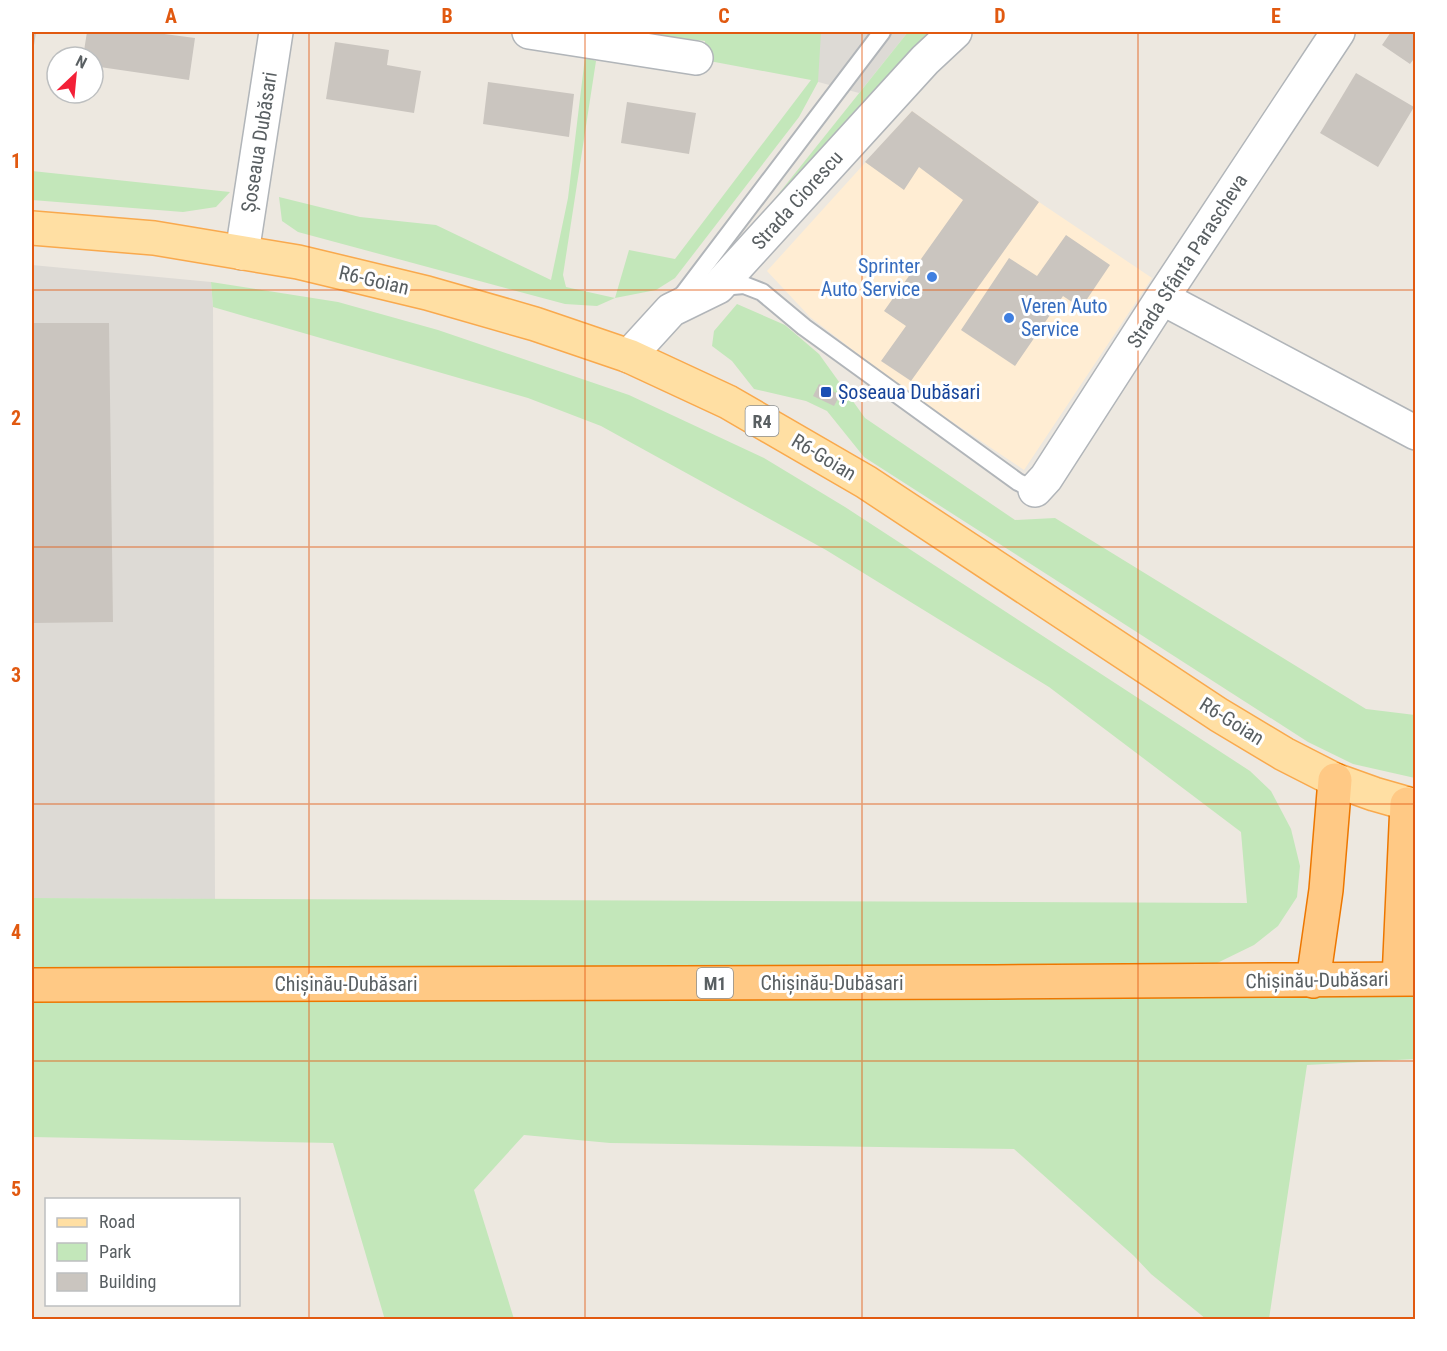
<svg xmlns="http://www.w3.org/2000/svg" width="1447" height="1351" font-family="'Roboto Condensed',sans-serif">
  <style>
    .commercial { fill: #ffedd3 }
    .industrial { fill: #dddad5 }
    .green { fill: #c3e7ba }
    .building { fill: #cac5bf }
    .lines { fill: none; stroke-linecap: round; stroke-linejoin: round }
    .lane-casing { stroke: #b1b5b9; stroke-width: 20 }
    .street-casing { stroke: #b1b5b9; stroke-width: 36 }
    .primary-casing { stroke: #f9a94d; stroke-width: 36 }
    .highway-casing { stroke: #ed7700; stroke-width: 36 }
    .lane { stroke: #fff; stroke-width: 16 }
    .street { stroke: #fff; stroke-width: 33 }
    .primary { stroke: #ffdfa3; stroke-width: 33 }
    .highway { stroke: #ffc985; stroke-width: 33 }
    .grid { fill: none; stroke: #e15910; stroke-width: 1.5; stroke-opacity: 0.55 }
    .shop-dot { fill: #3f7fe0; stroke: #fff; stroke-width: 2 }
    .transit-dot { fill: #1a4fb4; stroke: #fff; stroke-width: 2 }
    .labels { text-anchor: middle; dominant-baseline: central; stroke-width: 6; stroke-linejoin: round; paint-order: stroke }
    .shield { fill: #fff; stroke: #8b8f91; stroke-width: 1.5 }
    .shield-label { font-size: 18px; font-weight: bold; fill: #595f62 }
    .street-label { font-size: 20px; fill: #595f62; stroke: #fff }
    .shop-label { font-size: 20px; fill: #366cbe; stroke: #fff; text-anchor: end }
    .transit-label { font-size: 20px; fill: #164399; stroke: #fff; text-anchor: start }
    .neatline { fill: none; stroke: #e15910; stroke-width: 2 }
    .grid-label { font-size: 20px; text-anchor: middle; font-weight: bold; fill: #e15910 }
  </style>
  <rect width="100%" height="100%" fill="#ede8e0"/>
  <path class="commercial" d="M912 111 1039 202 1152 278 1024 470 905 390 810 317 767 271Z"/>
  <path class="industrial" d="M813 32H908L859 93 811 80Z
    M32 265 211 282 213 307 215 899 32 898Z"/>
  <path class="green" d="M632 32H821L818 82 799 117 675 278 656 290 615 298 597 306 565 304 298 232 282 221 279 197 360 217 436 225 551 280 568 198 585 57 596 61 563 275 566 287 615 298 629 250 675 259 811 80 704 60 705 41Z
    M908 32H942L724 262Z
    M32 171 230 192 216 207 183 212 32 200Z
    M211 282 338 302 438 330 629 395 764 458 845 507 1250 771 1271 791 1291 829 1300 866 1297 897 1278 926 1254 945 1211 966 32 972V898L1247 903 1241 832 1049 687 826 550 601 426 528 398 213 307Z
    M737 304 785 325 819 354 865 418 1015 520 1055 518 1366 709 1415 715V778L1353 764 1308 742 864 457 827 411 806 401 754 389 732 361 712 346 714 331Z
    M1415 996V1059L1307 1065 1269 1319H1206L1151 1274 1134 1256 1014 1149 610 1143 524 1135 474 1190 514 1319 385 1320 333 1143 32 1137V998Z"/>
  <path class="building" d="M32 32H36L33 52H32Z
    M87 32H149L195 38 189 80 93 66V57H83Z
    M1391 32H1416V56L1410 64 1382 45Z
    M335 42 389 50 387 65 421 71 414 113 326 99Z
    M1356 73 1414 107 1378 167 1320 133Z
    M488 82 574 94 569 137 483 124Z
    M627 102 696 113 689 154 621 143Z
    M912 111 1039 202 911 381 881 361 906 326 884 311 963 200 919 167 904 190 865 162Z
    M1066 235 1110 265 1081 308 1063 296 1015 366 961 330 1009 258 1037 276Z
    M32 323H109L113 622 32 623Z
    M819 384 840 395 834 406 813 396Z"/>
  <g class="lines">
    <defs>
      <path id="lane" d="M721 287 744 285 762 292 804 327 1018 482 1035 490
        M681 297 882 32"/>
      <path id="street" d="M529 32 696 58
        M242 253 276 32
        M1162 298 1416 433
        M629 356 671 310 718 287 925 60 955 32
        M1035 490 1046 478 1162 298 1338 32"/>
      <path id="primary" d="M32 228 154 238 298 262 427 293 535 324 629 356 728 402 866 482 1219 715 1284 754 1335 780 1374 794 1416 806"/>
      <path id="highway" d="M1399 979 1407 804
        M1313 981 1326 890 1335 780
        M32 985 996 982 1416 979"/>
    </defs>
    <use href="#lane" class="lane-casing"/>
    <use href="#street" class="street-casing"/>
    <use href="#primary" class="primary-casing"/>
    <use href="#highway" class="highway-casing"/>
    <use href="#lane" class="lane"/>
    <use href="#street" class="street"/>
    <use href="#primary" class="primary"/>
    <use href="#highway" class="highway"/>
  </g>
  <path class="grid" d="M309 32V1320M585 32V1320M862 32V1320M1138 32V1320M32 290H1416M32 547H1416M32 804H1416M32 1061H1416"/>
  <g class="shop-dot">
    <circle cx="932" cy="277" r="6"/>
    <circle cx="1009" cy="318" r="6"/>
  </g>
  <rect class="transit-dot" x="820" y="386" width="12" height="12" rx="3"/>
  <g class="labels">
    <g class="shield">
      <rect x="745.5" y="406" width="33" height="30" rx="4.5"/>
      <rect x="697" y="968" width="36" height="30" rx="4.5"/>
    </g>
    <g class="shield-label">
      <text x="762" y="421">R4</text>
      <text x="715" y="983">M1</text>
    </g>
    <g class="street-label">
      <text transform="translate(259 142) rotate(-81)">Șoseaua Dubăsari</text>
      <text transform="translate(797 200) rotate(-48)">Strada Ciorescu</text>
      <text transform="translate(1187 261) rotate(-57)">Strada Sfânta Parascheva</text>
      <text transform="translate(374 280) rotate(13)">R6-Goian</text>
      <text transform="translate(824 457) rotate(31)">R6-Goian</text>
      <text transform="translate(1232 721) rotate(32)">R6-Goian</text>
      <text transform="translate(1317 980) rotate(-1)">Chișinău-Dubăsari</text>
      <text x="832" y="983">Chișinău-Dubăsari</text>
      <text x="346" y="984">Chișinău-Dubăsari</text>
    </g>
    <g class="shop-label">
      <text x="920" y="266">Sprinter<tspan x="920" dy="23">Auto Service</tspan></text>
      <text x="1021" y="306" text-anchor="start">Veren Auto<tspan x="1021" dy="23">Service</tspan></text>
    </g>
    <g class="transit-label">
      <text x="838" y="392">Șoseaua Dubăsari</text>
    </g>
  </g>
  <rect width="1447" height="1351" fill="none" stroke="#ffffff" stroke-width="66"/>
  <rect x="45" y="1198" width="195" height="108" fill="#ffffff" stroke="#bdbfc0" stroke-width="1.5"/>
  <rect x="57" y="1218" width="30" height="9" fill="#ffdfa3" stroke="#bdbfc0" stroke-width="1.5"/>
  <text x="99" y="1228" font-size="18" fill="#595f62">Road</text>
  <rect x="57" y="1243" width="30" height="18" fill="#c3e7ba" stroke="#bdbfc0" stroke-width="1.5"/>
  <text x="99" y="1258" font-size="18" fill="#595f62">Park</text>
  <rect x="57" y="1273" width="30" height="18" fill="#cac5bf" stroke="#bdbfc0" stroke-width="1.5"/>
  <text x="99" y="1288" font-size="18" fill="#595f62">Building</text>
  <g transform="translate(75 75) rotate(26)"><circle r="28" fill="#ffffff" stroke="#bdbfc0" stroke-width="1.5"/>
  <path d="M0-4.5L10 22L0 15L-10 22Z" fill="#f32037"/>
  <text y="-9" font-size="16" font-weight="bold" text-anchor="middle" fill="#595f62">N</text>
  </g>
  <rect x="33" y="33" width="1381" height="1285" class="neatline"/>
  <g class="grid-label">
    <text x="171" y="23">A</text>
    <text x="447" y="23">B</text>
    <text x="724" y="23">C</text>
    <text x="1000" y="23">D</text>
    <text x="1276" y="23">E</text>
    <text x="16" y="168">1</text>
    <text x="16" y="425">2</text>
    <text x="16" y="682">3</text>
    <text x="16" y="939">4</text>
    <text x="16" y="1196">5</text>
  </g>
</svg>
